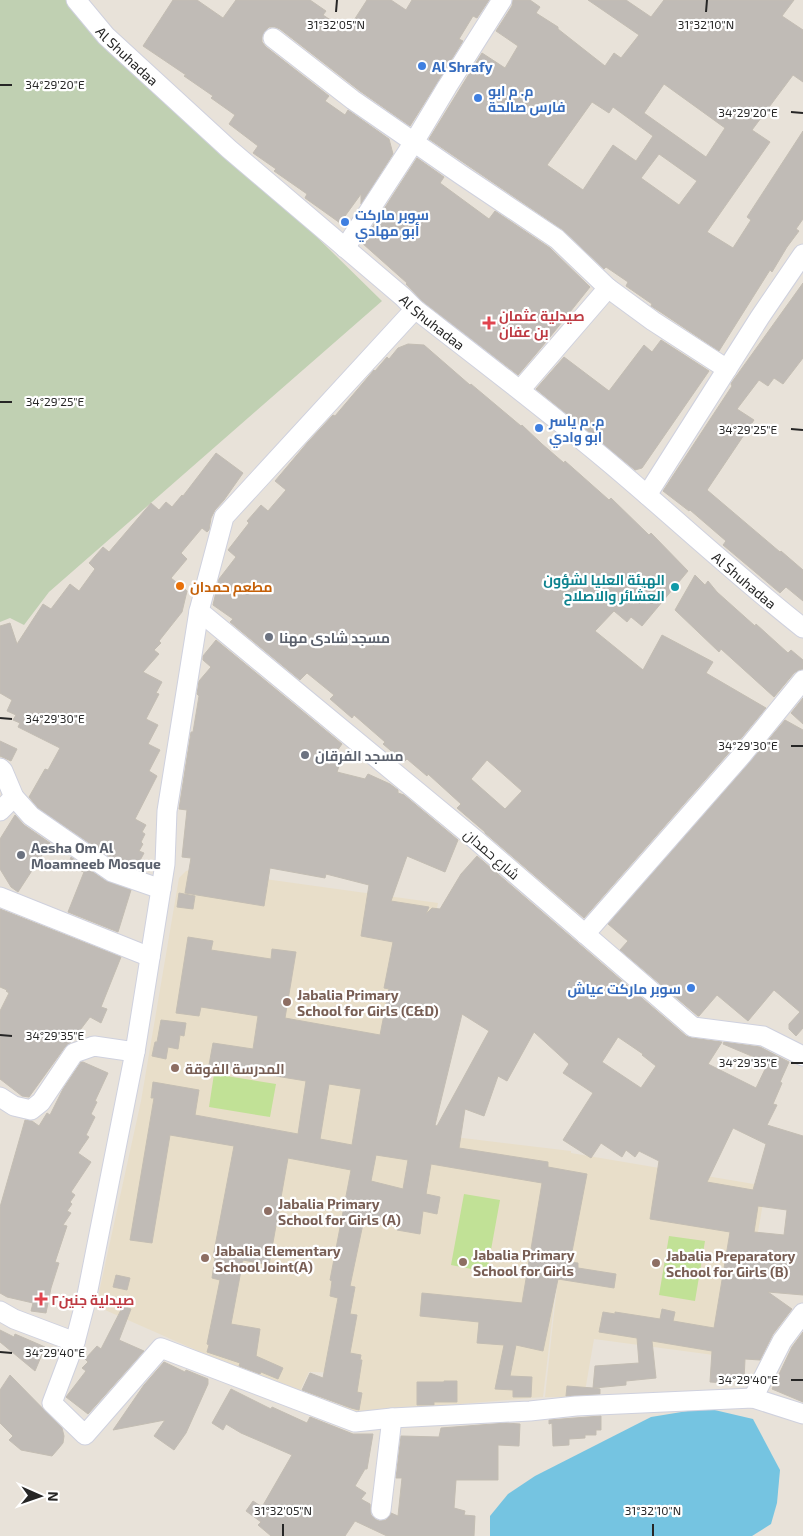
<svg xmlns="http://www.w3.org/2000/svg" width="803" height="1536" font-family="'Exo 2',Cairo,sans-serif">
  <style>
    .education { fill: #e8dec9 }
    .cemetery { fill: #c0d0b2 }
    .pitch { fill: #c1e196 }
    .water { fill: #75c4e1 }
    .building { fill: #c0bbb6; stroke: #c3bdb3; fill-rule: evenodd }
    .lines { fill: none; stroke-linecap: round; stroke-linejoin: round }
    .minor-casing { stroke: #cfd1de; stroke-width: 21 }
    .minor { stroke: #fff; stroke-width: 19 }
    .ticks { fill: none; stroke: #262626; stroke-width: 2 }
    .shop-dot { fill: #3f7fe0; stroke: #fff; stroke-width: 2 }
    .health-dot { fill: #e0444e; stroke: #fff; stroke-width: 2 }
    .food-dot { fill: #e8710a; stroke: #fff; stroke-width: 2 }
    .culture-dot { fill: #0f9aa8; stroke: #fff; stroke-width: 2 }
    .worship-dot { fill: #6b7280; stroke: #fff; stroke-width: 2 }
    .education-dot { fill: #8d6e63; stroke: #fff; stroke-width: 2 }
    .labels { text-anchor: middle; dominant-baseline: central; stroke-width: 4.5; stroke-linejoin: round; paint-order: stroke }
    .street-label { font-size: 14px; fill: #262626; stroke: #fff }
    .shop-label { font-size: 14px; font-weight: bold; fill: #366cbe; stroke: #fff; text-anchor: start }
    .health-label { font-size: 14px; font-weight: bold; fill: #be3a42; stroke: #fff; text-anchor: start }
    .culture-label { font-size: 14px; font-weight: bold; fill: #0d838f; stroke: #fff; text-anchor: end }
    .food-label { font-size: 14px; font-weight: bold; fill: #c56008; stroke: #fff; text-anchor: start }
    .worship-label { font-size: 14px; font-weight: bold; fill: #5b616d; stroke: #fff; text-anchor: start }
    .education-label { font-size: 14px; font-weight: bold; fill: #785e54; stroke: #fff; text-anchor: start }
    .ticks-label { font-size: 12px; text-anchor: middle; fill: #262626; stroke: #fff; stroke-width: 4.5; stroke-linejoin: round; paint-order: stroke }
  </style>
  <rect width="100%" height="100%" fill="#e8e2d9"/>
  <path class="education" d="M193 869 438 903 389 1129 571 1151V1153L766 1186 736 1358 594 1339 584 1397H545L570 1166 543 1397 342 1414 349 1373 309 1372 298 1395 96 1306 141 1101 179 878 186 871Z"/>
  <path class="cemetery" d="M0 0H83L171 94 382 301 49 592 24 625 10 618 0 622Z"/>
  <path class="pitch" d="M214 1074 276 1084 270 1117 209 1107Z
    M464 1194 500 1200 487 1272 451 1265Z
    M669 1236 705 1241 695 1301 659 1295Z"/>
  <path class="water" d="M706 1408 753 1419 780 1470 777 1503 771 1524 752 1536H490V1516L508 1494 535 1476 651 1417Z"/>
  <path class="building" d="M173 0H197L223 18 236 0H310L326 11 323 15 347 31 367 0H391L406 10 412 0H489L477 18 473 16 459 39 463 41 410 126 360 91 280 29 275 27H269L264 32 262 37V42L266 47 329 96 325 101 345 115 348 110 389 139 393 154 361 204V194L340 223 305 198 307 194 274 171 276 169 253 153 258 146 229 124 235 115 211 98 213 96 184 76 186 75 143 46Z
    M513 0H530L540 7 536 13 558 27V29L605 66 614 53 621 58 639 35 588 0H626L651 17 664 0H794L782 16 803 30V82L793 75 752 130 770 142 707 232 733 248 751 220 747 217 803 131V219L796 229 799 231 787 247 772 272 770 270 719 351 659 311 651 306 652 304 626 286 628 282 606 267 604 269 563 230 429 139 482 53 505 68 518 46 496 31 512 6ZM664 84 725 128 706 157 644 113ZM592 102 609 113 613 107 653 136 636 161 613 145 583 190 547 165ZM659 154 697 181 679 205 641 178Z
    M417 158 444 177 440 183 489 219 495 211 550 248 590 287 546 342 518 375 422 301 406 284 407 283 362 243Z
    M803 283V358L783 384 774 378 768 386 759 380 737 409 754 420 707 490 780 552 781 551 803 570V601L786 587 780 593 723 545 726 541 690 510 689 511 663 491 732 386 731 384 732 382Z
    M661 340 709 371 642 468 635 470 536 389 564 357 609 391 644 345 652 352Z
    M408 344 424 345 470 385 471 384 521 426 522 425 542 444 564 463 565 461 609 500 611 498 649 535 651 533 688 571 642 626 631 617 627 622 614 611 595 631 643 670 662 635 713 662 706 673 766 708 733 748 584 918 485 833V832L457 808 461 804 428 774 427 776 407 759 404 762 383 744 385 742 354 715 352 718 330 699 334 695 307 673 300 680 230 622 233 619 213 605 219 579 236 557 228 550 249 523 247 521 261 505 268 511 286 490 275 481 308 442 333 415 335 416 374 370 375 371 387 357 389 359 398 348ZM487 760 522 791 505 809 471 779Z
    M216 453 243 473 224 500 215 510 211 518 209 530 207 532 202 528 181 553 187 559 171 578 187 591 182 612 159 641 161 643 154 650 159 654 143 672 162 682 156 693 159 694 146 719 158 725 148 744 160 750 149 771 157 776 135 819 146 825 142 832 145 834 141 842 143 844 139 851 144 853 136 868 117 862 38 808 29 797 45 769 48 770 60 748 18 727 20 723 13 720 16 715 7 711 12 700 0 693V626L10 623 17 644 43 604 51 609 70 584 79 591 95 569 89 563 103 547 109 552 151 503 159 510 166 502 172 507 182 495 183 496Z
    M695 575 705 585 708 581 717 592 755 626 756 624 788 653 791 650 803 660V669L799 670 794 673 774 697 721 649 719 652 675 610Z
    M216 640 342 744 332 758 340 763 337 772 365 779 368 774 390 784 398 790V793L404 795 458 840 445 872 407 856 391 901 429 907 426 914 432 908 440 909 461 874 477 856 686 1036 692 1038 722 1042 708 1064 756 1088 768 1063 723 1044 724 1042 760 1047 789 1062 780 1082 782 1083 773 1104 777 1105 767 1125 803 1136V1295L768 1292 792 1309 773 1334 760 1360 745 1359 744 1381 725 1380V1383L710 1382 712 1351 652 1341 656 1378 626 1381V1385L594 1388 600 1389V1394L566 1396 567 1386 593 1388 595 1366 639 1363 637 1338 599 1332 603 1312 615 1314V1312L660 1319 662 1309 675 1312 673 1321 714 1328 730 1232 650 1219 659 1161 639 1151 635 1157 626 1150 622 1157 601 1143 591 1158 563 1140 593 1093 563 1073 569 1064 534 1032 507 1081 498 1076 484 1116 465 1109 459 1148 548 1162V1167L587 1174 570 1262 578 1263V1268L616 1274 614 1288 558 1279 543 1351 516 1345 510 1376 532 1377 531 1397H513V1390L495 1389 504 1345 477 1343 479 1322 420 1316 422 1293 522 1303 542 1183 431 1164 426 1194 440 1197 437 1214 423 1211 420 1234 397 1230V1226L364 1219 350 1286 355 1287 350 1314 357 1315 350 1353 361 1355 360 1360H362L357 1392 362 1393 359 1410 351 1408 302 1390 310 1373 323 1378 338 1298 330 1296 332 1281 330 1280 351 1170 288 1158 269 1265 243 1260 231 1324 260 1329 256 1356 283 1368 278 1379 261 1372 260 1374 239 1366 240 1363 207 1352 209 1345 207 1344 220 1280 212 1278 215 1258 213 1257 234 1146 170 1135 152 1243 130 1240 154 1098H151L153 1082 199 1090 195 1115 298 1134 306 1081 209 1065 213 1043 253 1049 258 1016 201 1007 199 1016 176 1013 188 937 213 941 211 950 271 959 272 949 296 952 285 1018 380 1035 389 989 384 988 393 942 361 936 369 885 326 874 325 878 270 868 264 906 185 893 191 858 182 857 187 810 179 809 191 732H193L199 696 197 694 199 681 211 667 203 660V656ZM462 1014 489 1031 437 1126 435 1125ZM618 1037 643 1054 642 1055 656 1066 641 1088 602 1062ZM329 1084 361 1089 352 1145 320 1139ZM733 1128 766 1144 753 1190 707 1182ZM376 1155 408 1160 403 1189 371 1181ZM758 1206 787 1210 784 1235 754 1232Z
    M803 698V724L791 713Z
    M785 720 803 730V1028L796 1036 789 1029V1024L800 1012 774 990 748 1021 717 995 699 1016H698L620 950 628 941 608 924 750 762Z
    M0 741 17 749 11 761 0 756Z
    M15 815 24 825 50 843 18 892 11 887 0 869V839Z
    M71 857 106 881 131 890 118 932 68 912 84 872 68 865Z
    M179 893 195 896 193 909 177 907Z
    M0 909 121 957 101 1007 107 1009 101 1023 90 1017 71 1042 65 1047 29 1097 22 1096 0 1079V1011L9 993 6 991 7 990 0 987Z
    M161 1020 186 1023 184 1036 180 1035 178 1049 168 1047 166 1059 152 1056 155 1042H157Z
    M81 1062H83L108 1073 95 1101 97 1102 91 1114 95 1117 86 1135 89 1137 78 1153 91 1162 71 1192 75 1195 70 1202 72 1204 67 1211 71 1213 63 1225 67 1226 55 1262 59 1263 51 1288 46 1313 31 1311 33 1303 7 1297 0 1293V1207L25 1120 32 1121 39 1126 47 1113 50 1115 63 1089Z
    M116 1275 130 1278 127 1290 113 1287Z
    M123 1306 131 1309 119 1340 144 1351 88 1414 66 1397 86 1371 82 1368 88 1362 85 1359 97 1346 101 1349Z
    M0 1330 14 1337 15 1334 45 1347 35 1371 0 1342Z
    M803 1332V1402L772 1389 792 1347Z
    M164 1362 185 1372 186 1370 208 1379V1384L186 1433 174 1450 154 1436 165 1420 113 1430 144 1385Z
    M10 1375 62 1428 64 1436 63 1443 59 1448 52 1456 21 1450 9 1440 13 1436 0 1423V1390Z
    M444 1381H457V1402H434V1405H417V1382H444Z
    M231 1389 271 1409 272 1407 307 1423 310 1417 353 1434H373L367 1469H365L355 1486 366 1493 361 1499 370 1504 371 1515 375 1519 379 1521 386 1520 391 1513 398 1516 402 1478H396L401 1436 439 1437 441 1428 506 1423 520 1424 519 1446 498 1445V1480H456L454 1508 465 1511 464 1515 475 1516 474 1536H387L355 1521 345 1536H271L258 1525 261 1522 246 1511 253 1501 262 1507 292 1455 241 1433 226 1424 223 1430 212 1423Z
    M601 1416V1430H596V1435H585V1438L569 1439V1445L553 1446 552 1423 549 1424V1420Z"/>
  <g class="lines">
    <defs>
      <g id="minor">
        <path id="s1" d="M76 0 106 36 229 149 403 297 415 309C481 360 548 411 612 465 676 519 737 576 803 628"/>
        <path d="M273 38 353 100 460 174 557 239 608 288 520 390"/>
        <path d="M345 248 414 142 447 87 502 0"/>
        <path d="M608 288 653 321 727 369"/>
        <path d="M415 309 224 517 199 611 167 811 165 864 161 889 135 1052 86 1300 75 1342 52 1403 85 1435 161 1348 355 1422 392 1418 530 1411 576 1406 753 1398 803 1414"/>
        <path d="M647 495 760 317 803 254"/>
        <path d="M199 611 476 840 693 1027 763 1036 803 1056"/>
        <path d="M0 768 3 771 14 797 31 816 112 872 161 889"/>
        <path d="M0 811 14 797"/>
        <path d="M0 897 150 957"/>
        <path d="M585 934 742 755 803 680"/>
        <path d="M0 1097 14 1106 31 1110 41 1102 74 1053 94 1046 135 1052"/>
        <path d="M0 1311 14 1319 75 1342"/>
        <path d="M753 1398 782 1341 803 1313"/>
        <path d="M381 1510 392 1418"/>
      </g>
    </defs>
    <use href="#minor" class="minor-casing"/>
    <use href="#minor" class="minor"/>
  </g>
  <path class="ticks" d="M336 12 337 0M706 12 707 0M0 85H12M791 112 803 113M0 402H12M791 429 803 430M0 718 12 719M791 746H803M0 1035 12 1036M791 1063H803M0 1352 12 1353M791 1380H803M283 1536V1524M653 1536V1524"/>
  <g class="shop-dot">
    <circle cx="422" cy="66" r="5"/>
    <circle cx="478" cy="98" r="5"/>
    <circle cx="345" cy="222" r="5"/>
    <circle cx="539" cy="428" r="5"/>
    <circle cx="691" cy="988" r="5"/>
  </g>
  <g class="health-dot">
    <path d="M486.5 315.5h5v5h5v5h-5v5h-5v-5h-5v-5h5z"/>
    <path d="M38.5 1291.5h5v5h5v5h-5v5h-5v-5h-5v-5h5z"/>
  </g>
  <circle class="food-dot" cx="180" cy="586" r="5"/>
  <circle class="culture-dot" cx="675" cy="587" r="5"/>
  <g class="worship-dot">
    <circle cx="269" cy="637" r="5"/>
    <circle cx="305" cy="755" r="5"/>
    <circle cx="21" cy="855" r="5"/>
  </g>
  <g class="education-dot">
    <circle cx="287" cy="1002" r="5"/>
    <circle cx="175" cy="1068" r="5"/>
    <circle cx="268" cy="1211" r="5"/>
    <circle cx="205" cy="1258" r="5"/>
    <circle cx="463" cy="1262" r="5"/>
    <circle cx="656" cy="1263" r="5"/>
  </g>
  <g class="labels">
    <g class="street-label">
      <text stroke="none"><textPath href="#s1" startOffset="76">Al Shuhadaa</textPath></text>
      <text stroke="none"><textPath href="#s1" startOffset="481">Al Shuhadaa</textPath></text>
      <text stroke="none"><textPath href="#s1" startOffset="886">Al Shuhadaa</textPath></text>
      <text transform="translate(492 854) rotate(41)">شارع حمدان</text>
    </g>
    <g class="shop-label">
      <text x="432" y="66">Al Shrafy</text>
      <text x="488" y="90">م. م ابو<tspan x="488" dy="16">فارس صالحة</tspan></text>
      <text x="355" y="214">سوبر ماركت<tspan x="355" dy="16">أبو مهادي</tspan></text>
      <text x="549" y="420">م. م ياسر<tspan x="549" dy="16">ابو وادي</tspan></text>
      <text x="681" y="988" text-anchor="end">سوبر ماركت عياش</text>
    </g>
    <g class="health-label">
      <text x="499" y="315">صيدلية عثمان<tspan x="499" dy="16">بن عفان</tspan></text>
      <text x="51" y="1299">صيدلية جنين٢</text>
    </g>
    <g class="culture-label">
      <text x="665" y="579">الهيئة العليا لشؤون<tspan x="665" dy="16">العشائر والاصلاح</tspan></text>
    </g>
    <g class="food-label">
      <text x="190" y="586">مطعم حمدان</text>
    </g>
    <g class="worship-label">
      <text x="279" y="637">مسجد شادى مهنا</text>
      <text x="315" y="755">مسجد الفرقان</text>
      <text x="31" y="847">Aesha Om Al<tspan x="31" dy="16">Moamneeb Mosque</tspan></text>
    </g>
    <g class="education-label">
      <text x="297" y="994">Jabalia Primary<tspan x="297" dy="16">School for Girls (C&amp;D)</tspan></text>
      <text x="185" y="1068">المدرسة الفوقة</text>
      <text x="278" y="1203">Jabalia Primary<tspan x="278" dy="16">School for Girls (A)</tspan></text>
      <text x="215" y="1250">Jabalia Elementary<tspan x="215" dy="16">School Joint(A)</tspan></text>
      <text x="473" y="1254">Jabalia Primary<tspan x="473" dy="16">School for Girls</tspan></text>
      <text x="666" y="1255">Jabalia Preparatory<tspan x="666" dy="16">School for Girls (B)</tspan></text>
    </g>
  </g>
  <g class="ticks-label">
    <text x="336" y="29">31°32'05"N</text>
    <text x="706" y="29">31°32'10"N</text>
    <text x="55" y="89">34°29'20"E</text>
    <text x="748" y="117">34°29'20"E</text>
    <text x="55" y="406">34°29'25"E</text>
    <text x="748" y="434">34°29'25"E</text>
    <text x="55" y="723">34°29'30"E</text>
    <text x="748" y="750">34°29'30"E</text>
    <text x="55" y="1040">34°29'35"E</text>
    <text x="748" y="1067">34°29'35"E</text>
    <text x="55" y="1357">34°29'40"E</text>
    <text x="748" y="1384">34°29'40"E</text>
    <text x="283" y="1515">31°32'05"N</text>
    <text x="653" y="1515">31°32'10"N</text>
  </g>
  <g transform="translate(40 1496) rotate(92)" stroke="#ffffff" stroke-width="4" paint-order="stroke">
  <path d="M0-4L9 19L0 12L-9 19Z" fill="#262626"/>
  <text y="-8" font-size="14" font-weight="bold" text-anchor="middle" fill="#262626">N</text>
  </g>
</svg>
